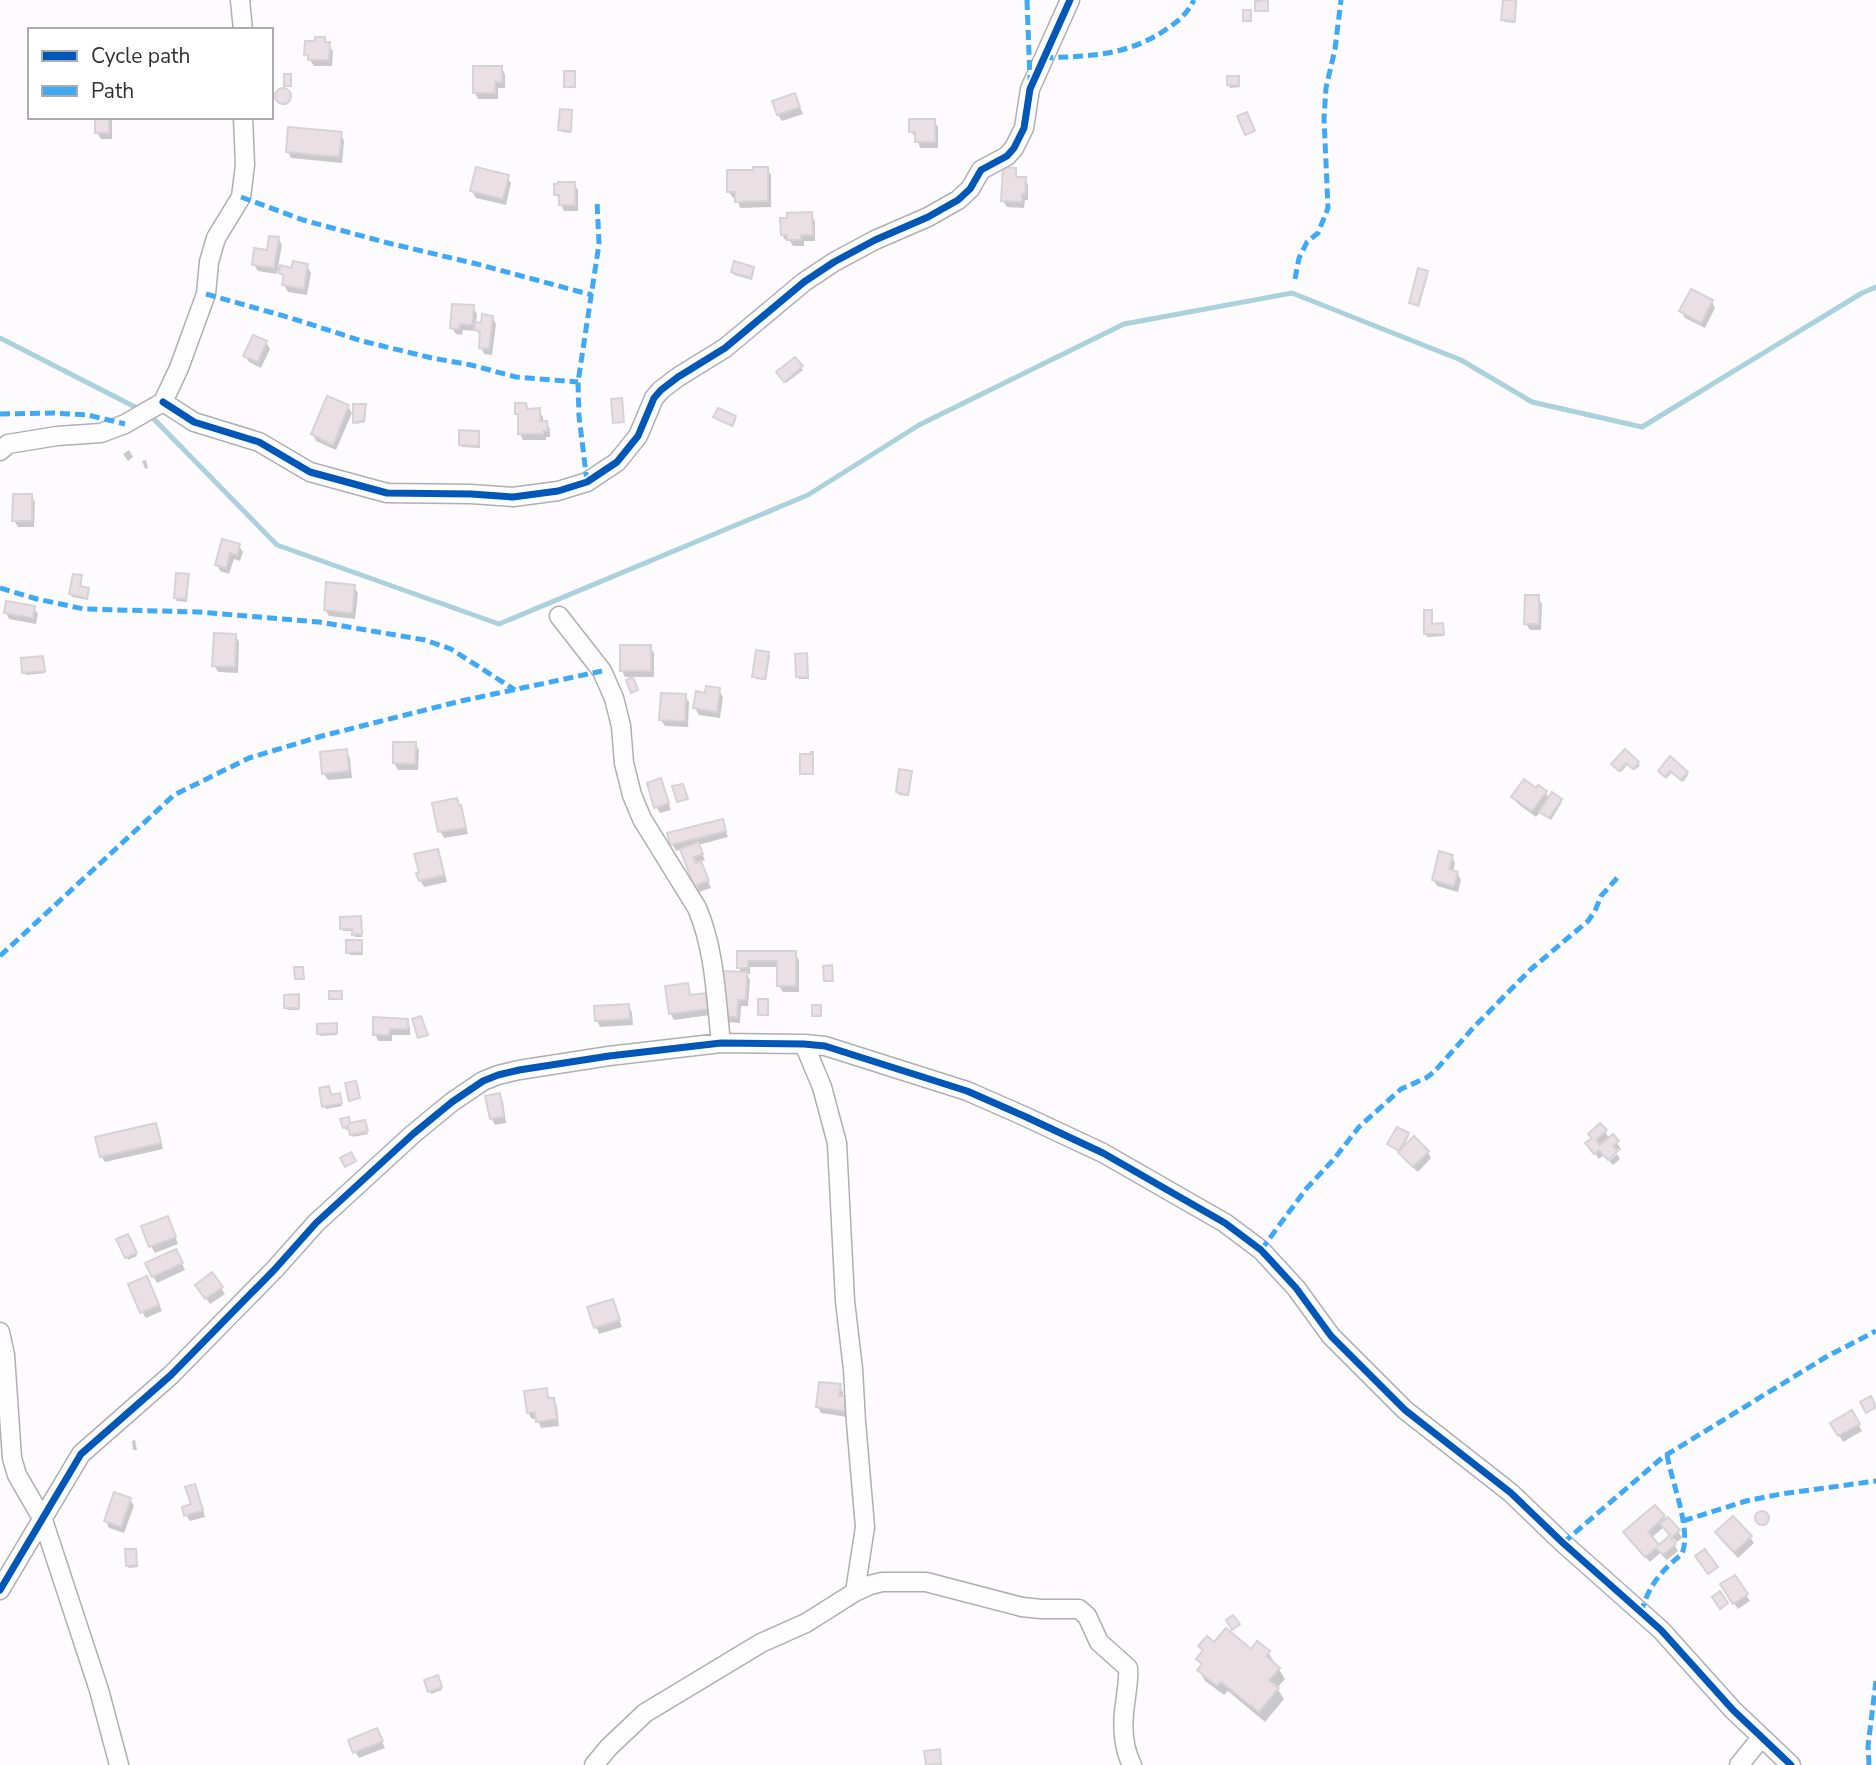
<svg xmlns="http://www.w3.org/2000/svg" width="1876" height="1765" font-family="'Nunito Sans',sans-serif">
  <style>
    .shadow { fill: #0003; fill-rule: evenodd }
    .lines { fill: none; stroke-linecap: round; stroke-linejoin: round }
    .stream { stroke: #aad1dc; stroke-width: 5 }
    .building { fill: #eae0e4; stroke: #d7d3d5; stroke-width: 2 }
    .street-casing { stroke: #b1aeb1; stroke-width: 21 }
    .street { stroke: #fffeff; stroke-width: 18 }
    .quiet { stroke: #3fa9f5; stroke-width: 5; stroke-dasharray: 10 5; stroke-linecap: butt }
    .cycleway-casing { stroke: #fff; stroke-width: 11 }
    .cycleway { stroke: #0057b8; stroke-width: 7 }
  </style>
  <rect width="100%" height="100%" fill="#fdfbfd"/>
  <path class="shadow" d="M1505 0H1516L1517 2 1515 23 1505 22 1503 19Z
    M324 39 333 51 332 66H314L306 54 317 43Z
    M501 67 505 74V88H498V99H478L475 93Z
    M1238 78 1240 87 1230 88 1228 85Z
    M277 98a7 7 0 1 1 14 0a7 7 0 1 1-14 0Z
    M794 95 803 114 782 121 778 115Z
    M571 112 572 115 571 133 562 132 560 130Z
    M97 117H112V139H101L97 133Z
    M934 121 938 127V148H920L917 138H915L911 131Z
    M341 134 344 141 342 163 291 158 288 152Z
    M767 169 771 175V207L740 208 737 198H733L729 192 755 172Z
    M1015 170 1019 179H1025L1028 185V200H1025L1024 208 1007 207 1003 201Z
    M507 177 511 183 506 205 476 198 472 191Z
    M574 184 578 190V211H564L556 194Z
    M811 214 815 221V241H804V246H793L790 241H786L782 235Z
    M278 238 282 245 278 267 293 270 307 266 311 273 307 295 288 292 284 285 285 280 278 269 277 274 258 271 254 265 268 252Z
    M753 268 754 271 752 280 734 275 733 272Z
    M1427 272 1428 275 1419 307 1413 305 1411 303Z
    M1712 302 1715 308 1705 328 1685 318 1681 311Z
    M473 307 477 314 476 324 482 325 492 317 496 324 492 355 484 354 481 347V337L477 331 463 330 462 335 456 334 452 328Z
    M266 342 270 349 261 368 249 362 245 356Z
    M794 359 803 370 786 383 778 372Z
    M365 405 366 408 365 422 356 424 355 422Z
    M525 405 529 410H539L543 417V423H546L550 429V437H546V440H523L520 434 519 418 517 414Z
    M348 406 352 413 336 450 316 441 313 434Z
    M715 417 735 418 736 420 733 427 717 420Z
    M478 432 480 448 462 447 461 444Z
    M129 450 133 457 128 461 123 454Z
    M146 460 148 468 145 469 142 461Z
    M31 496 35 502 34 527H18L14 520Z
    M224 541 239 546 243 552 240 561 234 559 229 574 220 571 217 564Z
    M187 576 189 579 187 602 177 601 175 598Z
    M81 577 82 580 81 588 88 589 89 592 88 600 72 597 71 594Z
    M354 587 358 593 355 619 329 616 325 610Z
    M1538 597 1542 604 1541 630H1530L1526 624Z
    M34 608 38 614 36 624 9 619 6 613Z
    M1431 612 1433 625H1442L1444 636 1427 637 1426 634Z
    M235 635 239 642 238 673 218 672 214 665Z
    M650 647 654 653V677H625L622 671Z
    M768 654 770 656 766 680 756 679 754 676Z
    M806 655 809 679H799L798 677Z
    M42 657 45 673 26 675 24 672Z
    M719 690 723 697 720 718 699 715 695 708 706 694Z
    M685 696 689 702 688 727 665 726 661 720Z
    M415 744 419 750 418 770H398L394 763Z
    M346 751 350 758 352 778 328 780 324 774Z
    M1625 751 1640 765 1635 770 1628 764 1621 772 1615 767Z
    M1670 759 1687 773 1688 775 1683 782 1672 772 1667 778 1661 774 1660 771Z
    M911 772 912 775 909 796 899 795 898 792Z
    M661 780 671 810 660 813 656 807Z
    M1536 790 1545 792 1550 799 1561 800 1562 802 1551 820 1543 814 1541 811 1536 817 1517 803 1513 797Z
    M456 800 463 814 468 834 444 838 440 831Z
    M722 821 728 837 698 845 705 860 700 862 711 888 699 892 682 849 676 851 672 844Z
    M437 851 441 857 447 882 424 887 420 880Z
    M1452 856 1455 863 1453 872 1457 873 1461 880 1458 892 1437 886 1433 880Z
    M360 918 362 937H355L354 931H343L342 929Z
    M361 942 363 955H350L348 952Z
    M739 953H795L799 960V992H783L779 986V967H750V974H747L750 980 748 1006H741L740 1023 725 1022 721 1016 742 973 739 968Z
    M687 985 692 997 705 995 709 1001 710 1015 674 1020 670 1013Z
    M298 996 299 1010H288L286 1008Z
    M628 1006 632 1012 633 1025 600 1027 597 1020Z
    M407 1020 410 1027V1035H392V1041H378L375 1034Z
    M336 1025 337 1035 320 1036 319 1033Z
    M499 1095 503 1101 506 1123 495 1125 491 1118Z
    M340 1098 342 1106 326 1109 324 1106Z
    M365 1124 368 1134 353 1137 350 1129 346 1130 344 1127Z
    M155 1125 159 1131 163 1149 105 1162 101 1156Z
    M1605 1132 1610 1139 1613 1137 1621 1149 1619 1151V1148L1607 1158 1604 1155 1599 1159 1588 1144Z
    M1407 1134 1409 1136 1402 1149 1428 1152 1431 1158 1418 1172 1404 1159 1400 1152 1389 1144Z
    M1617 1154 1620 1159 1613 1165 1609 1161Z
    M171 1225 178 1244 155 1253 151 1246Z
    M127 1236 137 1256 128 1260 118 1240Z
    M179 1257 185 1270 157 1283 153 1276Z
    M150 1284 162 1311 146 1318 142 1312Z
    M221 1288 225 1294 210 1304 201 1291Z
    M612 1301 622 1327 599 1334 596 1327Z
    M840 1386 843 1392V1398H845L849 1405 847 1417 821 1413 818 1407Z
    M546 1390 550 1400 553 1399 557 1406 559 1426 541 1428 537 1418 532 1419 528 1413Z
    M1852 1413 1862 1431 1843 1442 1832 1423Z
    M135 1440 137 1450H133L132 1441Z
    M194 1486 198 1493 205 1517 190 1521 186 1515 193 1505Z
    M130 1499 134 1506 124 1533 109 1528 106 1521Z
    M1757 1520a6 6 0 1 1 12 0a6 6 0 1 1-12 0Z
    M1664 1517 1678 1531 1682 1538 1677 1542 1672 1537 1670 1538 1678 1551 1667 1560 1660 1553 1650 1562 1629 1539ZM1664 1527 1671 1536 1659 1547 1651 1538Z
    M1717 1533 1750 1537 1754 1543 1738 1558 1720 1539Z
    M135 1551 138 1567 129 1568 127 1565Z
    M1726 1591 1746 1595 1750 1601 1738 1609Z
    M1200 1646 1268 1652 1274 1662 1273 1664 1279 1669 1285 1679 1277 1688 1284 1699 1265 1722 1228 1691 1224 1695 1205 1681 1199 1670 1203 1666 1198 1659 1204 1652Z
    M438 1679 442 1690 431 1694 426 1681Z
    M380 1737 385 1748 359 1758 355 1752Z"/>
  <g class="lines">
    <path class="stream" d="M0 338 141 410
      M149 414 277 545 499 624 808 495 919 425 1124 324 1292 293 1461 360 1532 402 1642 427 1862 293 1876 287"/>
  </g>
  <path class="building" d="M1259 0H1268V11H1255V1H1259Z
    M1503 0H1516L1515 21 1501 20Z
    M1243 10H1251V21H1243Z
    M315 37H325V42H330L329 60H308V55H304L305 41H315Z
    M473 66H502V82H495V93H473Z
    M564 71H575V87H564Z
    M284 74H291V86H284Z
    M1227 76H1239V85H1227Z
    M275 96a8 8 0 1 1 16 0a8 8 0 1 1-16 0Z
    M795 93 800 107 777 115 772 101Z
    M560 109 572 110 571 131 558 130Z
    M1247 112 1255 131 1245 135 1237 116Z
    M95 117H109V133H95Z
    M909 119H935V142H915V132H909Z
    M288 127 342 132 339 157 286 152Z
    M476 167 509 175 503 199 470 191Z
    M753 167H768V201L735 202V192H727V170H753Z
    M1003 167 1016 168V177H1026L1025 194H1022V202L1001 201Z
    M558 182H575V205H559V195H554V184H558Z
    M812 212 813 235H801V240H787V235H781L780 218H787V213Z
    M269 236 279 237 274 268 252 265 254 248 267 250Z
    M293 261 308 264 304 289 282 285 284 275 279 273 280 265 291 268Z
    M734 261 754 267 751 278 731 272Z
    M1418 268 1428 271 1418 305 1409 303Z
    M1691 289 1713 300 1701 323 1679 311Z
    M452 304 474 305 472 325 460 324 459 329 450 328Z
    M482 314 493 316 489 349 479 348 480 331 474 330 475 322 481 323Z
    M253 335 267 341 258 362 243 356Z
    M795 357 803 366 784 382 776 372Z
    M327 396 349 405 333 445 311 434Z
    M622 398 624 422 613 423 611 399Z
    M515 403H526L527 409 540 408V421H547L548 431H543V434H518V414H515Z
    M353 404H366L364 420 353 423Z
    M718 408 736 416 732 426 713 417Z
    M459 430 479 431V446L459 445Z
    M13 494H32V521H12Z
    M222 539 240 544 237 555 230 553 226 568 215 565Z
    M176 573 189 574 186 599 174 598Z
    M73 574 82 575 80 586 89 588 87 598 69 594Z
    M326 582 355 585 352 613 324 610Z
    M1525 595H1539V624H1524Z
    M6 601 35 606 33 618 4 613Z
    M1424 610H1432V624L1443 623 1444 634H1424Z
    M214 633 236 634 235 667 212 666Z
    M620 645H651V671H620Z
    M756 650 769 652 765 679 752 677Z
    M807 653 808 677H796L795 654Z
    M43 656 45 671 22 673 21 658Z
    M633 677 638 690 631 693 626 680Z
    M706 686 720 688 717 712 693 708 696 691 705 693Z
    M661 693 686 694 685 721 659 720Z
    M393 742H416L415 764 393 763Z
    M347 749 349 771 322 774 320 752Z
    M1625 749 1639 762 1633 769 1626 763 1619 771 1611 764Z
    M811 752H813V774H800V754H811Z
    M1670 756 1688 772 1681 780 1670 771 1665 777 1658 771Z
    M899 769 912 771 908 795 896 792Z
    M661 778 669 803 654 808 647 783Z
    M1524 779 1536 788 1538 785 1547 791 1532 811 1511 797Z
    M683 784 688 799 677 802 672 786Z
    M1552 792 1562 799 1549 818 1539 812Z
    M457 798 459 806 461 805 466 828 438 832 432 803Z
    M723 819 726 831 670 845 667 833Z
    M698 842 703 854 693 857 696 863 701 861 709 881 694 886 680 849Z
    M438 849 444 875 419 881 416 873 419 872 414 854Z
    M1439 851 1453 855 1449 869 1458 872 1454 886 1432 880Z
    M361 916 362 934 352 935V929H340V917Z
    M346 940H362V952L346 953Z
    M737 951H796V986H777V961H748V968H737Z
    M832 965 833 981H824L823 966Z
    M294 967H303L304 979H295Z
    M722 971 747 972 746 1000H738L737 1017 720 1016Z
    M688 983 690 995 706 993 708 1009 669 1014 665 986Z
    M329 991H342V999H329Z
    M299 994V1008H284V995Z
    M758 999H768V1015H758Z
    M629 1004 630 1019 595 1021 594 1006Z
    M812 1005H821V1016H812Z
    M421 1016 428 1035 418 1038 412 1019Z
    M373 1017 408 1019V1029H390L389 1035H373Z
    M337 1023V1033L317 1034V1024Z
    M356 1081 360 1098 349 1101 345 1083Z
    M329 1086 331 1095 340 1093 342 1103 322 1107 319 1088Z
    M500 1093 504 1116 490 1119 485 1096Z
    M349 1117 350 1123 365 1120 368 1131 350 1135 348 1126 343 1128 340 1119Z
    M156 1123 161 1143 100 1157 95 1137Z
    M1600 1123 1607 1130 1596 1140 1600 1145 1613 1134 1619 1141 1613 1146 1618 1151 1608 1160 1599 1150 1594 1154 1585 1143 1592 1138 1588 1134Z
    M1397 1127 1409 1133 1399 1151 1387 1144Z
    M1414 1136 1429 1151 1413 1167 1398 1152Z
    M351 1152 356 1161 345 1167 340 1158Z
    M168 1216 176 1237 149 1247 141 1226Z
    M128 1234 137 1253 125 1258 116 1239Z
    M176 1249 183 1263 152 1277 145 1263Z
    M212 1272 223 1287 205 1299 195 1285Z
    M147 1276 159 1305 140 1313 128 1284Z
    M613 1299 620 1320 594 1328 587 1307Z
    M819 1382 841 1384 839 1396H846L844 1411 816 1407Z
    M547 1388 548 1398H554L557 1419 536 1422 535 1412 527 1413 524 1391Z
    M1871 1396 1876 1407 1866 1413 1860 1402Z
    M1852 1410 1860 1424 1838 1436 1830 1423Z
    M195 1484 203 1510 184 1516 182 1507 191 1504 185 1487Z
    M114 1492 131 1498 121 1527 104 1521Z
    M1655 1505 1665 1516 1648 1532 1659 1545 1670 1535 1660 1524 1668 1517 1680 1530 1671 1538 1676 1544 1663 1555 1656 1548 1645 1557 1623 1532Z
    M1755 1518a7 7 0 1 1 14 0a7 7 0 1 1-14 0Z
    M1733 1516 1752 1536 1734 1552 1715 1532Z
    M125 1549H136L137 1565 126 1566Z
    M1705 1549 1718 1567 1708 1574 1695 1556Z
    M1735 1575 1748 1594 1733 1604 1720 1584Z
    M1720 1591 1728 1603 1720 1609 1712 1597Z
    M1233 1615 1240 1624 1232 1630 1226 1620Z
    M1226 1628 1251 1649 1257 1641 1270 1651 1266 1656 1280 1668 1269 1680 1279 1688 1259 1712 1221 1682 1217 1686 1197 1670 1202 1664 1196 1659 1203 1650 1198 1646 1207 1636 1214 1642Z
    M438 1675 442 1687 428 1692 424 1680Z
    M377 1728 383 1741 353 1753 348 1740Z
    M940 1749 941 1764 926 1765 924 1751Z"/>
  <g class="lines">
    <defs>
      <path id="street" d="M240 0 243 30
        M163 402 194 422 259 442 310 472 387 493 471 494 513 497 558 491 587 482 617 462 638 436 654 398 661 390 678 377 725 348 804 282 834 262 875 240 928 217 958 200 970 189 981 170 1007 156 1014 148 1024 128 1030 89 1070 0
        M0 451 8 444 57 436 101 433 125 424 163 402 179 368 206 294 209 262 216 238 241 197 245 165 243 117
        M559 616 602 671 614 698 621 726 624 763 632 795 642 819 697 908C715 950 716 998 721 1043
        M804 1044 822 1087 837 1143 845 1301 853 1369 856 1422 865 1527 855 1592
        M0 1332 5 1355 12 1458 17 1475 43 1520 99 1690 119 1765
        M0 1590 81 1454 171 1375 275 1269 316 1223 413 1134 452 1102 483 1081 498 1075 519 1070 609 1056 721 1043 804 1044 825 1046 967 1091 1024 1116 1103 1153 1225 1223 1261 1250 1296 1288 1331 1336 1405 1410 1511 1493 1563 1543 1661 1630 1733 1710 1791 1765
        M594 1765 609 1747 645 1713 761 1643 806 1623 855 1592 870 1585 882 1582H926L1022 1607 1041 1609H1079L1087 1616 1099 1642 1128 1668C1129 1677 1127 1687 1126 1697 1122 1720 1121 1744 1132 1765
        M1739 1765 1761 1738"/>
    </defs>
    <use href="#street" class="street-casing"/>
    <use href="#street" class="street"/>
    <path class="quiet" d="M1027 0 1030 80
      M1043 58C1090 56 1129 56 1168 28 1180 20 1188 12 1194 0
      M241 197 303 220 388 243 477 264 592 295
      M1295 279 1299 258 1307 242 1318 233 1328 208 1324 118 1326 88 1335 49 1341 0
      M206 294 291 318 362 341 432 358 471 365 516 377 578 382
      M0 414 53 413 88 415 125 424
      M587 482 579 416 578 382 599 244 597 201
      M0 588 37 599 84 609 198 612 319 622 425 640 451 649 515 690
      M0 956 174 795 249 758 322 736 461 701 602 671
      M1261 1250 1306 1189 1334 1159 1359 1127 1401 1089 1426 1078 1434 1072 1474 1027 1530 970 1588 921 1595 911 1601 896 1619 876
      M1683 1521 1746 1501 1781 1494 1876 1481
      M1563 1543 1663 1457 1826 1357 1876 1331
      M1641 1613C1649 1585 1660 1572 1682 1554 1692 1529 1671 1481 1667 1454
      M1869 1765 1868 1746 1876 1681"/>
    <defs>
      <path id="cycleway" d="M163 402 194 422 259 442 310 472 387 493 471 494 513 497 558 491 587 482 617 462 638 436 654 398 661 390 678 377 725 348 804 282 834 262 875 240 928 217 958 200 970 189 981 170 1007 156 1014 148 1024 128 1030 89 1070 0
        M0 1590 81 1454 171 1375 275 1269 316 1223 413 1134 452 1102 483 1081 498 1075 519 1070 609 1056 721 1043 804 1044 825 1046 967 1091 1024 1116 1103 1153 1225 1223 1261 1250 1296 1288 1331 1336 1405 1410 1511 1493 1563 1543 1661 1630 1733 1710 1791 1765"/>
    </defs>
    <use href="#cycleway" class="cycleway-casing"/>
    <use href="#cycleway" class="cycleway"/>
  </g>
  <rect x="28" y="28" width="245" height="91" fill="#ffffff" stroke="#adacad" stroke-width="2"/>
  <rect x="42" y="51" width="35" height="10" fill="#0057b8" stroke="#adacad" stroke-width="2"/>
  <text x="91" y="63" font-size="21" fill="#332f33">Cycle path</text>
  <rect x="42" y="86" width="35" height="10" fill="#3fa9f5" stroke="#adacad" stroke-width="2"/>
  <text x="91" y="98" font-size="21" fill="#332f33">Path</text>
</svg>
